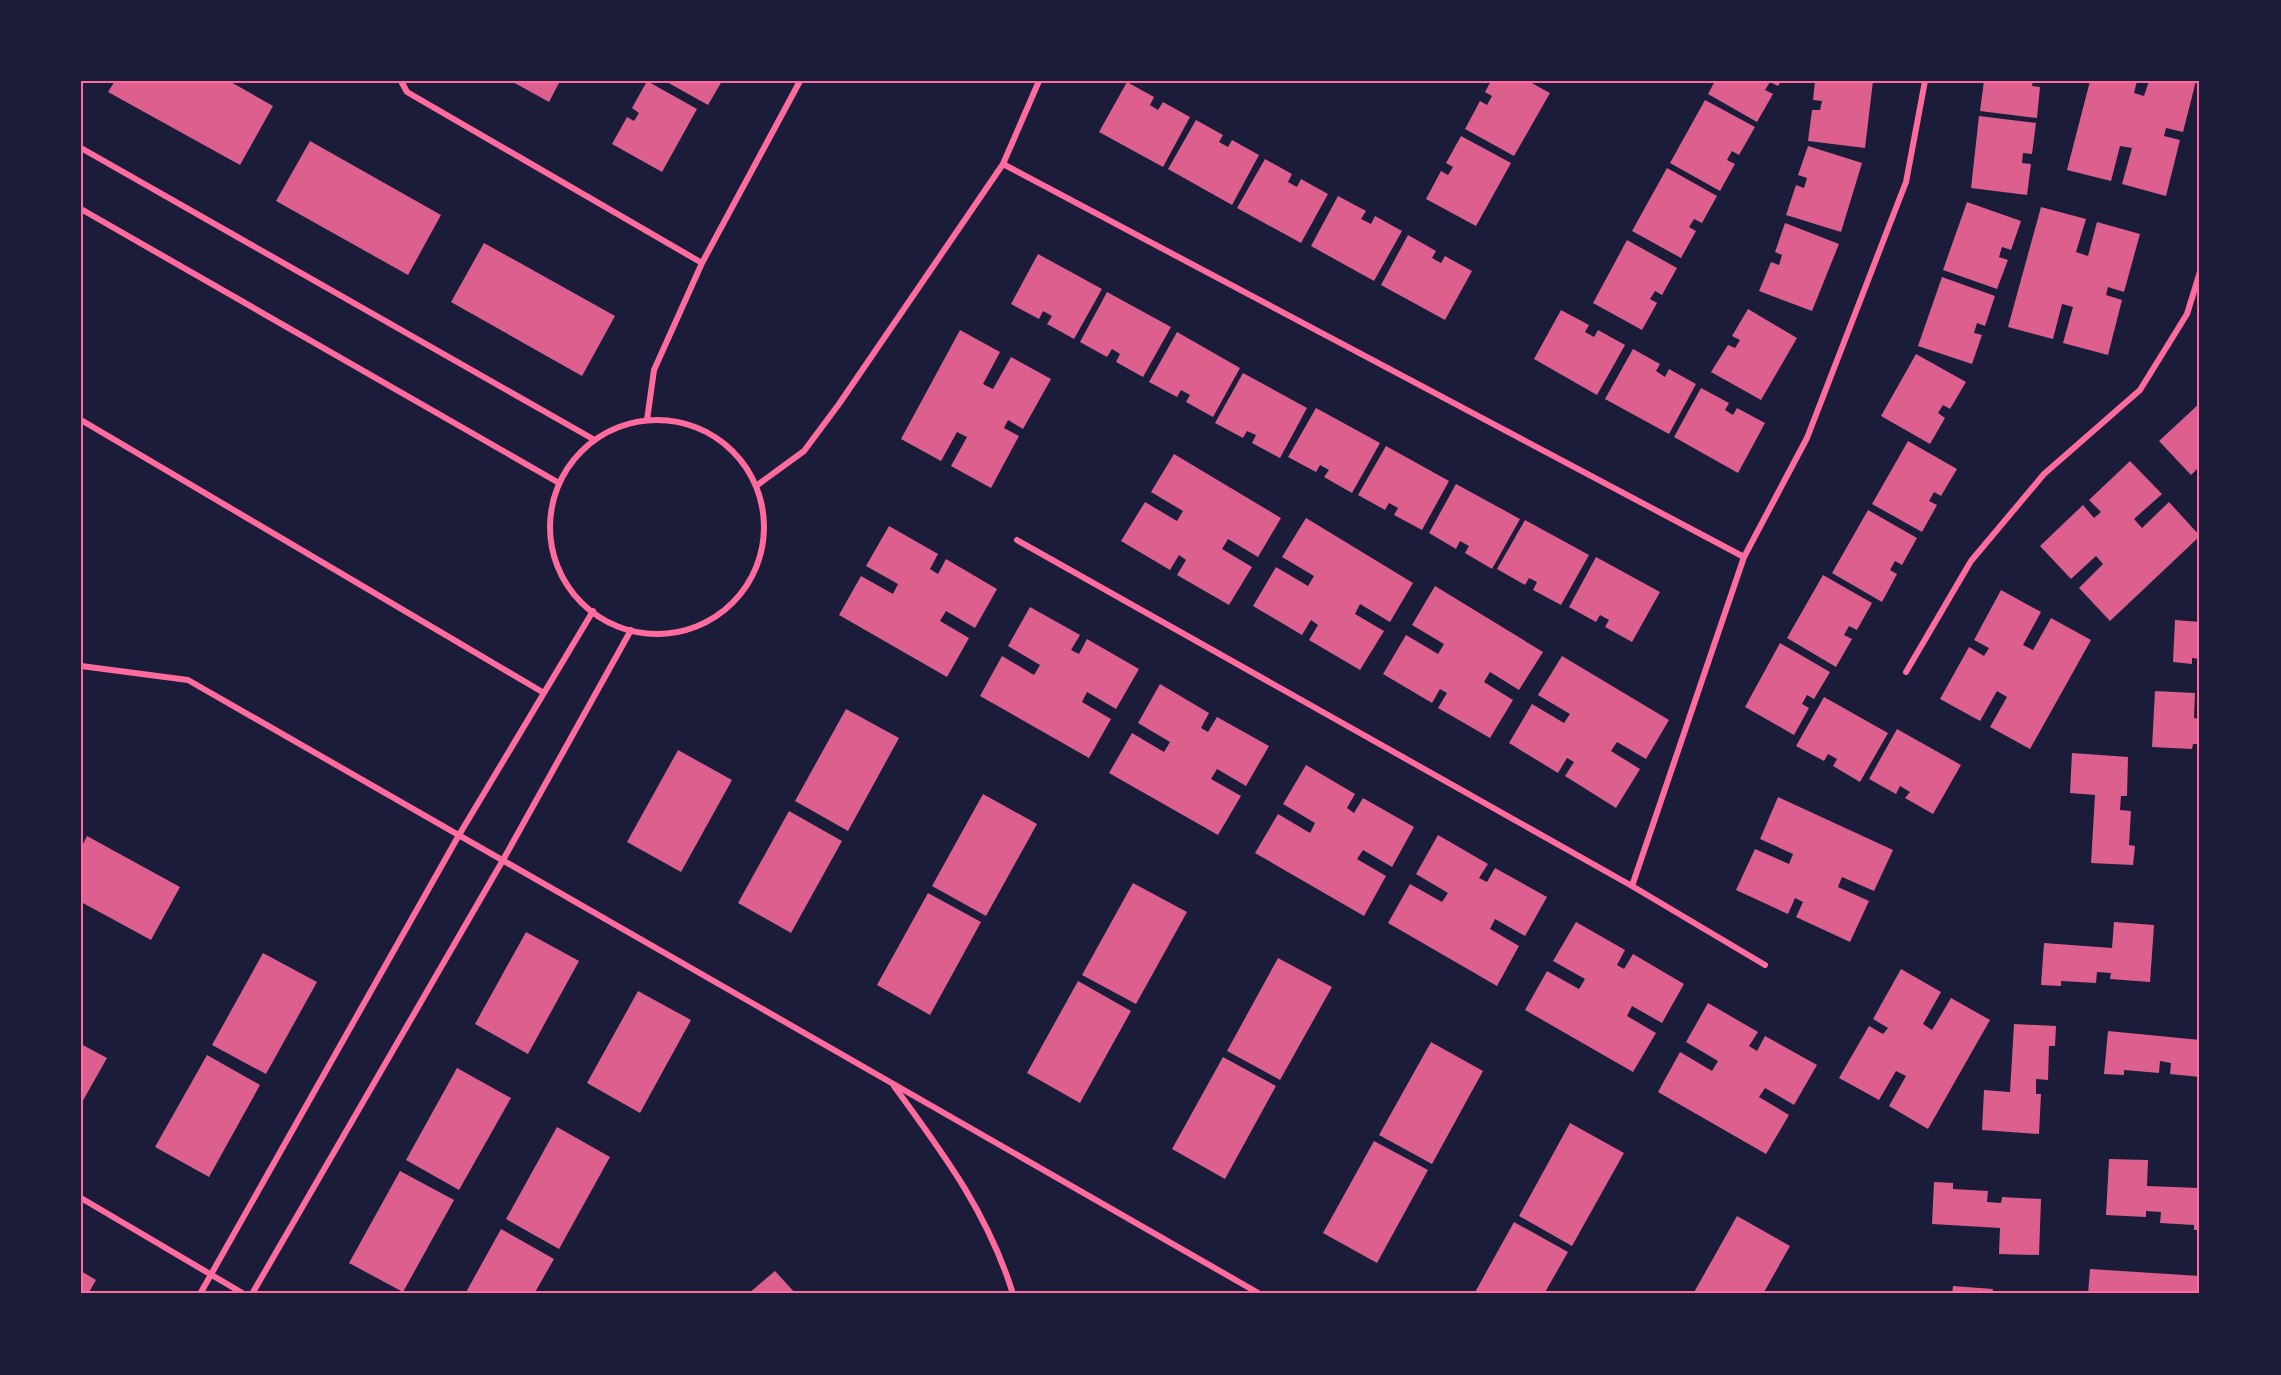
<svg xmlns="http://www.w3.org/2000/svg" width="2281" height="1375" font-family="'Work Sans',sans-serif">
  <style>
    .building { fill: #dd5f8e }
    .lines { fill: none; stroke-linecap: round; stroke-linejoin: round }
    .minor { stroke: #ff6b9d; stroke-width: 6 }
    .neatline { fill: none; stroke: #ff6b9d; stroke-width: 2 }
  </style>
  <rect width="100%" height="100%" fill="#1b1b3a"/>
  <path class="building" d="M115 81H229L273 106 240 165 108 92Z
    M511 81H560L549 102Z
    M647 81 697 109 662 172 612 144 627 117 634 121 639 113 632 108Z
    M665 81H722L708 105Z
    M1491 81H1528L1550 93 1514 156 1465 129 1480 101 1487 105 1492 96 1485 92Z
    M1715 81H1781L1778 86 1770 82 1765 90 1773 94 1757 122 1708 94Z
    M1815 81H1873L1865 148 1808 141 1812 110H1820L1822 101 1813 100Z
    M1984 81H2033L2032 86 2040 87 2037 118 1980 111Z
    M2090 81H2137L2134 93 2144 96 2149 81H2196L2183 132 2166 128 2164 136 2180 140 2166 196 2122 184 2132 148 2120 146 2111 181 2067 170Z
    M1127 82 1154 97 1150 105 1158 110 1163 102 1190 117 1163 167 1099 132Z
    M1705 100 1755 127 1739 155 1732 151 1727 160 1735 164 1720 191 1670 163Z
    M1979 116 2036 123 2032 154 2023 153 2022 163 2031 164 2027 195 1971 188Z
    M1196 120 1223 135 1219 142 1228 147 1232 140 1259 155 1232 205 1168 169Z
    M1461 136 1511 163 1476 226 1426 199 1441 171 1448 175 1453 167 1446 163Z
    M310 141 441 215 408 275 276 201Z
    M1808 146 1862 163 1841 232 1786 215 1796 185 1804 188 1807 178 1798 175Z
    M1265 159 1292 174 1288 182 1297 187 1301 179 1328 194 1301 243 1237 208Z
    M1667 168 1717 196 1702 223 1694 219 1689 227 1696 231 1681 258 1632 231Z
    M1338 196 1366 211 1361 219 1371 224 1375 216 1402 231 1374 281 1311 246Z
    M1967 202 2021 221 2011 250 2002 247 1999 257 2008 260 1997 289 1943 270Z
    M2041 207 2086 219 2076 252 2088 256 2097 222 2140 234 2124 292 2108 287 2106 295 2122 300 2108 355 2063 343 2073 307 2062 304 2053 339 2008 327Z
    M1785 223 1839 244 1812 311 1759 291 1771 262 1779 265 1782 255 1775 252Z
    M1408 235 1436 251 1432 258 1441 263 1445 256 1472 271 1445 320 1381 285Z
    M1627 240 1677 268 1662 295 1655 291 1650 299 1657 303 1642 330 1593 303Z
    M484 243 615 316 582 376 451 302Z
    M1038 254 1102 289 1074 339 1047 324 1052 316 1043 311 1039 319 1011 304Z
    M1942 277 1995 296 1985 326 1977 323 1974 333 1982 335 1972 364 1918 346Z
    M1107 292 1171 327 1143 377 1116 362 1120 354 1112 349 1107 357 1080 342Z
    M1748 309 1797 338 1761 400 1711 372 1728 345 1735 348 1740 340 1732 336Z
    M1561 310 1589 325 1585 332 1594 337 1598 330 1625 345 1597 395 1534 359Z
    M960 330 1000 352 983 384 993 389 1011 357 1051 379 1023 429 1008 420 1004 428 1019 436 991 488 951 466 967 437 957 432 941 461 901 439Z
    M1177 332 1240 368 1213 417 1186 402 1190 395 1181 390 1177 397 1149 382Z
    M1633 349 1660 364 1656 371 1665 377 1669 369 1696 384 1669 434 1605 399Z
    M1916 354 1966 382 1950 409 1943 405 1938 413 1945 418 1930 444 1881 416Z
    M1243 373 1307 408 1280 458 1252 443 1256 435 1247 431 1243 438 1215 423Z
    M1701 388 1729 403 1725 410 1733 415 1737 408 1765 423 1738 473 1674 437Z
    M2200 403V466L2191 475 2159 441Z
    M1316 408 1380 443 1352 493 1324 477 1329 470 1320 465 1316 472 1288 457Z
    M1908 441 1957 469 1941 496 1934 492 1929 501 1937 505 1922 532 1872 504Z
    M1386 446 1449 481 1422 530 1394 515 1398 508 1389 503 1385 510 1358 495Z
    M1174 454 1281 518 1258 557 1228 539 1222 549 1252 567 1229 605 1177 575 1186 560 1179 555 1170 570 1121 541 1145 502 1177 521 1183 511 1151 492Z
    M2130 461 2162 494 2134 519 2142 528 2169 502 2200 536 2110 621 2079 588 2103 564 2096 556 2071 579 2040 546 2083 505 2094 518 2101 512 2089 500Z
    M1456 484 1520 519 1492 569 1465 553 1469 546 1460 541 1456 549 1429 533Z
    M1868 510 1917 538 1902 565 1895 561 1890 570 1897 574 1882 602 1832 573Z
    M1306 518 1413 583 1390 622 1360 604 1355 614 1384 631 1360 670 1309 640 1318 625 1311 620 1302 635 1253 606 1276 567 1308 586 1314 576 1282 557Z
    M1525 520 1589 555 1561 605 1533 590 1537 582 1529 578 1525 585 1497 569Z
    M889 526 938 554 930 569 938 574 946 559 997 589 975 628 946 611 940 621 969 638 947 677 839 615 861 576 893 594 898 584 866 566Z
    M1596 557 1660 592 1632 642 1605 627 1609 620 1600 615 1596 622 1569 607Z
    M1823 575 1872 603 1857 630 1849 626 1844 635 1852 639 1836 667 1787 638Z
    M1435 586 1543 652 1519 690 1490 672 1484 682 1513 700 1490 738 1438 708 1447 693 1440 689 1432 703 1383 674 1406 635 1438 654 1444 644 1412 625Z
    M2001 590 2041 612 2023 645 2033 650 2051 618 2091 640 2030 749 1990 727 2007 697 1997 691 1980 721 1940 699 1969 647 1984 656 1989 648 1974 640Z
    M1030 607 1080 635 1071 650 1079 654 1087 639 1139 669 1116 709 1087 692 1082 702 1111 719 1089 758 980 696 1002 656 1034 675 1040 665 1008 646Z
    M2175 620 2200 622V659L2192 658V664L2173 662Z
    M1780 643 1830 672 1814 699 1807 695 1802 704 1809 708 1794 735 1745 707Z
    M1562 656 1669 720 1646 759 1617 742 1611 751 1640 769 1616 808 1565 776 1574 762 1567 758 1558 773 1509 743 1532 704 1564 723 1570 714 1538 695Z
    M1160 684 1209 713 1201 728 1208 732 1217 717 1269 746 1246 786 1217 769 1211 779 1241 796 1218 835 1109 773 1132 733 1164 752 1170 742 1138 723Z
    M2155 691 2195 693 2194 718 2200 719V744H2193L2192 749 2152 747Z
    M1824 697 1888 733 1860 782 1833 766 1837 759 1828 754 1824 761 1796 746Z
    M846 709 899 738 848 831 795 801Z
    M1897 729 1961 765 1933 814 1905 798 1910 792 1900 786 1896 794 1869 779Z
    M678 750 732 780 681 872 627 842Z
    M2072 753 2128 757 2127 796H2121L2120 810 2131 811 2129 845 2135 846 2133 865 2091 863 2095 795 2070 793Z
    M1306 765 1355 794 1347 808 1354 813 1363 798 1414 827 1392 867 1363 850 1357 859 1386 876 1364 916 1255 853 1278 814 1310 833 1315 823 1283 804Z
    M983 794 1037 824 986 916 932 886Z
    M1778 797 1893 850 1874 891 1842 877 1838 887 1869 901 1850 942 1796 917 1803 902 1795 898 1788 914 1736 890 1755 849 1789 864 1793 854 1760 839Z
    M789 811 842 841 791 933 738 903Z
    M1438 835 1488 864 1479 878 1487 882 1495 868 1547 897 1525 936 1495 919 1490 929 1519 946 1497 986 1388 923 1410 884 1442 902 1448 893 1416 874Z
    M87 836 180 887 151 940 81 902V848Z
    M1133 883 1187 912 1136 1004 1082 975Z
    M928 893 981 922 930 1015 877 985Z
    M1576 922 1625 950 1617 965 1624 969 1633 954 1684 984 1662 1023 1632 1006 1627 1016 1656 1033 1633 1072 1525 1010 1547 971 1579 989 1585 979 1553 961Z
    M2114 922 2154 925 2150 982 2110 979 2111 973 2097 972 2096 983 2061 981V986L2041 985 2044 943 2112 948Z
    M526 932 579 961 528 1054 475 1024Z
    M263 953 317 982 266 1074 212 1045Z
    M1278 958 1332 987 1280 1080 1227 1051Z
    M1901 969 1941 992 1923 1024 1932 1030 1951 998 1990 1020 1928 1129 1889 1106 1906 1076 1896 1071 1879 1100 1839 1078 1869 1026 1883 1034 1888 1028 1873 1019Z
    M1078 981 1131 1011 1080 1103 1027 1073Z
    M638 991 691 1020 640 1113 587 1083Z
    M1708 1003 1758 1032 1749 1046 1757 1051 1765 1036 1817 1065 1794 1105 1765 1088 1759 1097 1789 1115 1766 1154 1658 1092 1680 1052 1712 1071 1718 1061 1686 1042Z
    M2014 1024 2056 1026 2055 1046H2049L2048 1080 2036 1079V1094H2041L2039 1134 1982 1130 1984 1090 2010 1092Z
    M2108 1031 2200 1040V1077L2170 1074 2171 1063 2160 1061 2159 1073 2124 1070V1075L2104 1074Z
    M1431 1042 1483 1071 1432 1164 1379 1135Z
    M81 1044 107 1058 81 1104Z
    M207 1055 260 1085 209 1177 155 1147Z
    M1223 1057 1276 1086 1225 1179 1172 1149Z
    M457 1068 511 1098 459 1190 406 1160Z
    M1570 1123 1624 1153 1572 1246 1519 1216Z
    M557 1127 610 1157 559 1249 506 1219Z
    M1374 1141 1428 1170 1377 1263 1323 1233Z
    M2109 1159 2148 1160 2147 1186 2200 1188V1230H2194V1225L2160 1223 2161 1212 2146 1211V1217L2106 1215Z
    M400 1171 454 1200 403 1292 349 1263Z
    M1934 1182 1953 1183V1189L1988 1191 1987 1202 2001 1203 2002 1197 2041 1199 2039 1255 1999 1254 2000 1228 1932 1224Z
    M1737 1216 1790 1246 1763 1294H1693Z
    M1514 1222 1568 1252 1544 1294H1474Z
    M501 1229 554 1259 534 1294H465Z
    M2090 1269 2200 1276V1294H2088Z
    M81 1271 96 1280 88 1294H81Z
    M775 1271 796 1294H748Z
    M1953 1286 1993 1289 1992 1294H1952Z"/>
  <g class="lines">
    <path class="minor" d="M401 81 407 92 702 263
      M81 148 593 439
      M1003 164 1744 557
      M81 209 559 483
      M81 420 544 693
      M647 420 654 370 702 263 800 81
      M550 527a107 107 0 1 1 214 0a107 107 0 1 1-214 0Z
      M756 486 804 451 839 404 1003 164 1039 81
      M1017 540 1632 886 1765 965
      M81 666 188 680 1260 1294
      M1906 672 1971 561 2044 474 2140 390 2187 314 2200 272
      M1632 886 1744 557 1807 438 1906 182 1925 81
      M894 1086C943 1153 988 1213 1013 1294
      M81 1198 244 1294
      M200 1294 459 835 593 611
      M252 1294 503 860 631 630"/>
  </g>
  <rect width="2281" height="1375" fill="none" stroke="#1b1b3a" stroke-width="165"/>
  <rect x="82" y="82" width="2116" height="1210" class="neatline"/>
</svg>
